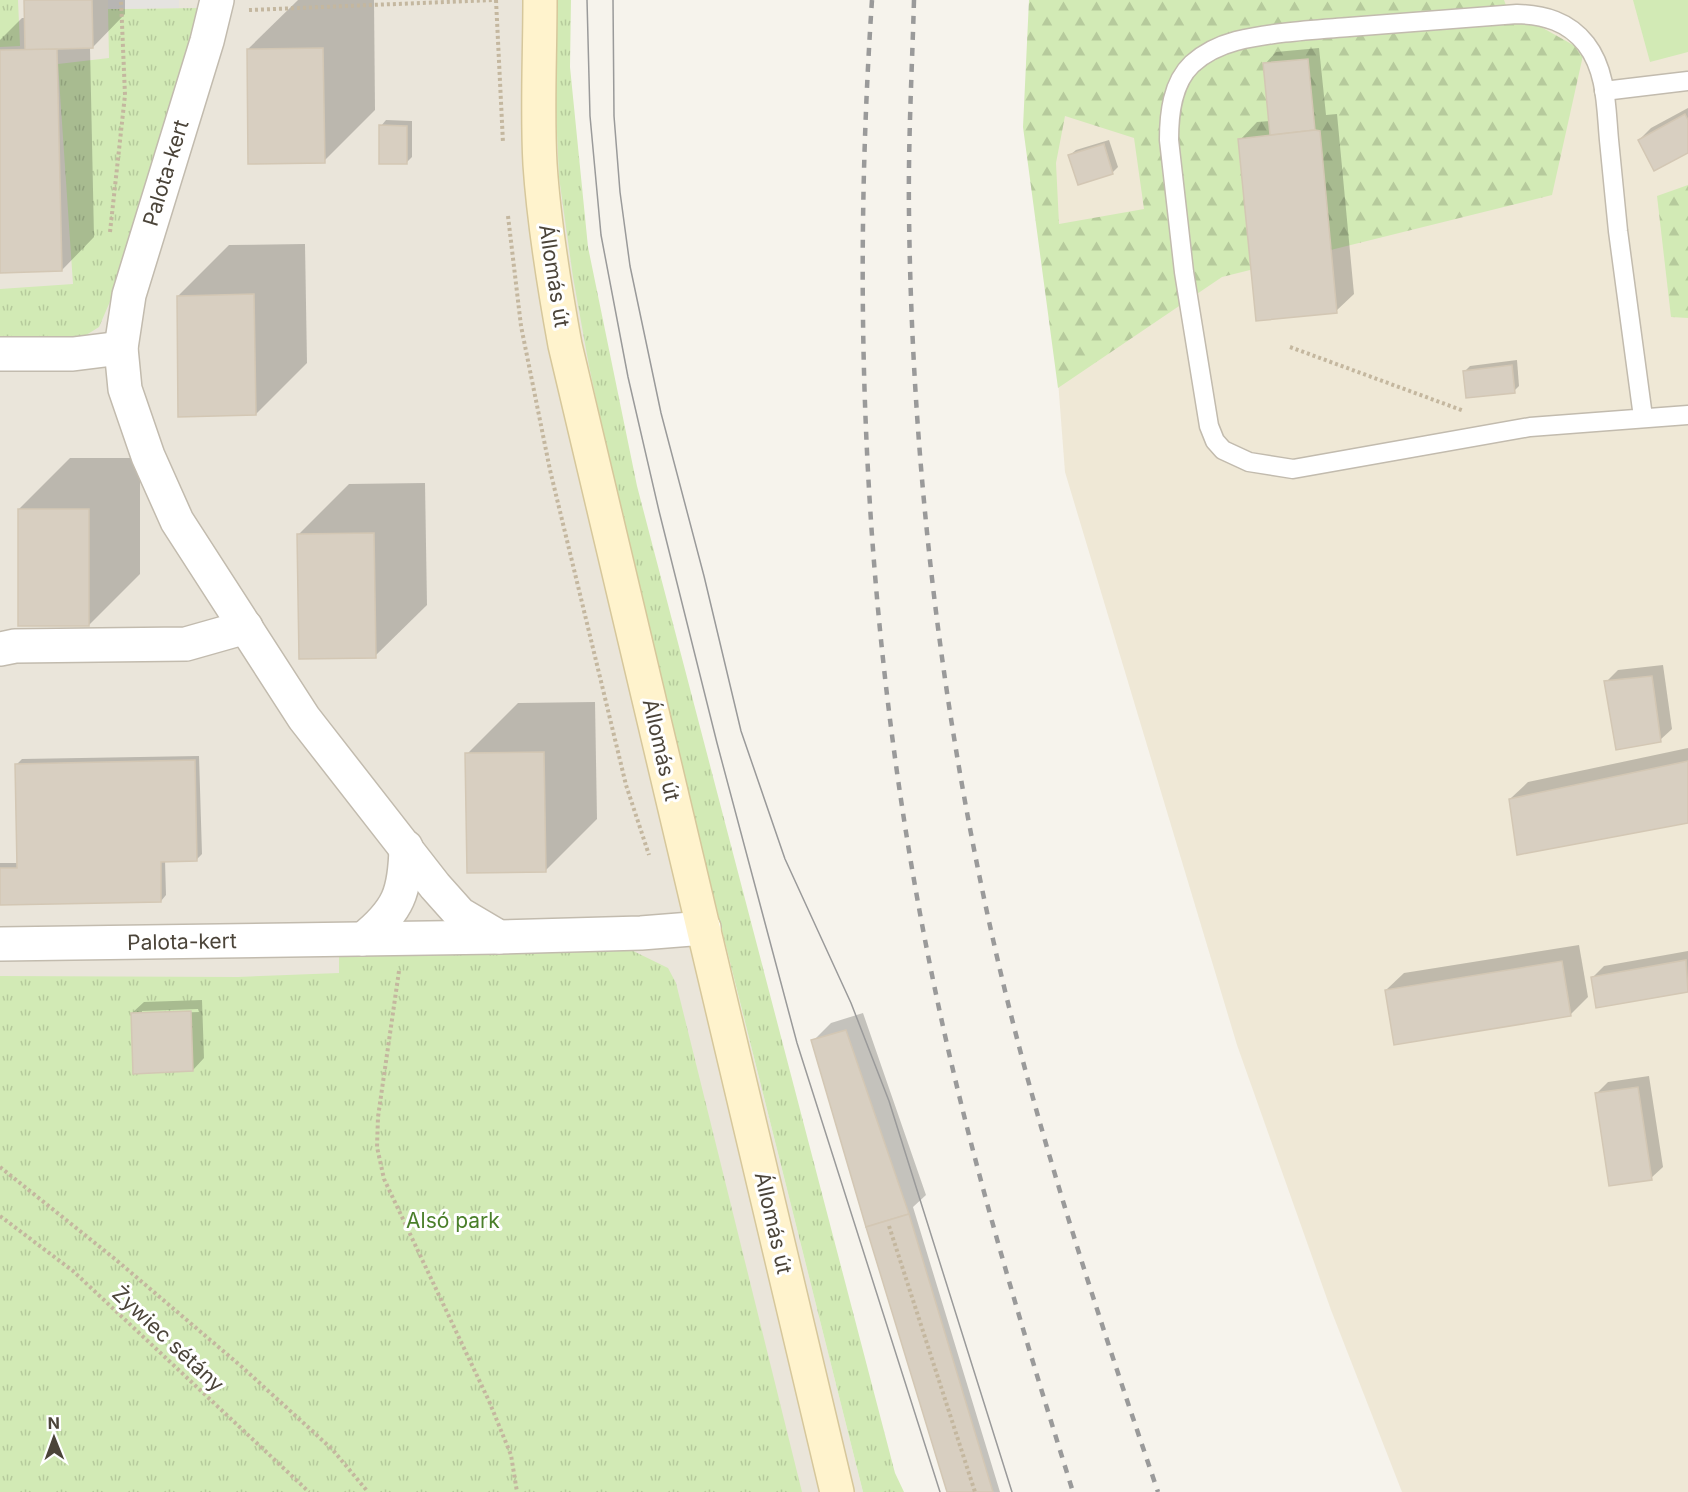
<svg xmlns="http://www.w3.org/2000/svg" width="1688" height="1492" font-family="Inter,sans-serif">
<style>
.residential{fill:#eae5da}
.education{fill:#efe8d6}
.grass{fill:url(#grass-tufts)}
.forest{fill:url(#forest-firs);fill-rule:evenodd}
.pitch{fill:#d2eab5}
.parking{fill:#e5e3e0}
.shadow{fill:#0003;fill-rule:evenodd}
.building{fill:#d8cfc1;stroke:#d3c7b4;stroke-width:1.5}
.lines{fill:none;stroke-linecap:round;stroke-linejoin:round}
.service-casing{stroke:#c2bbae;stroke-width:21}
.minor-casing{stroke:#c2bbae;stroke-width:36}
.secondary-casing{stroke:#d6c79b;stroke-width:36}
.path{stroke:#c4b79f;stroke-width:4;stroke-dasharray:3 3;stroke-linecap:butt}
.service{stroke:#fff;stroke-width:18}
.minor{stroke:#fff;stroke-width:33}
.secondary{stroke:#fff3cd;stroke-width:33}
.tram{stroke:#9a9a9a;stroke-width:1.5}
.rail{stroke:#9a9a9a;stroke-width:4.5;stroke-dasharray:8 8;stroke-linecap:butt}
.labels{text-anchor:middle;stroke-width:6;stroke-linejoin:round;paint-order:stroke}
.street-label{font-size:21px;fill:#4b4439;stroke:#fff}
.park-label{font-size:21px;fill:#4a7f2a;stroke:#fff}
</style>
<defs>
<pattern id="grass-tufts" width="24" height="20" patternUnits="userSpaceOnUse" patternTransform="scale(1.5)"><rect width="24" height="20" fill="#d2eab5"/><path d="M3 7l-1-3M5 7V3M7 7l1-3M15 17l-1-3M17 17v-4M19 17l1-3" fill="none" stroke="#b6ca9c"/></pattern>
<pattern id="forest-firs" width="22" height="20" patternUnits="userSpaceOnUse" patternTransform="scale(1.5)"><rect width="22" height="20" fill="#d2eab5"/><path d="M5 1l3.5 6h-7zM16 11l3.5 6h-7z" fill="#b6ca9c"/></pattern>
</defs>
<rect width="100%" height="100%" fill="#f6f3ec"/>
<polygon class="residential" points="0,0 553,0 554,66 671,727 863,1492 0,1492"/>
<polygon class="education" points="1057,0 1688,0 1688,1492 1402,1492 1331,1310 1237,1045 1065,472 1039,133"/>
<g class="grass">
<polygon points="0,0 18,0 20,46 0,47"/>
<polygon points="553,0 571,0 570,67 588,247 637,486 895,1473 904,1492 863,1492 671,727 616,491 589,366 573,277 559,177 554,66"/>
<polygon points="204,8 181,84 159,140 118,283 99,327 75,342 0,350 0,289 73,284 58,64 109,58 108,9"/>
<polygon points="623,946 668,968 676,983 802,1492 0,1492 0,976 238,977 339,973 339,951"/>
</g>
<g class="forest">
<path d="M 1029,0 L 1504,0 L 1507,8 L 1584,51 L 1552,195 L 1222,277 L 1058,388 L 1023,127 ZM 1065,116 L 1134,138 L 1144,209 L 1059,224 L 1056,163 Z"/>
<polygon points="1688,185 1688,318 1671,317 1657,196"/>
</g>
<polygon class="pitch" points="1633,0 1688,0 1688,52 1650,62"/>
<polygon class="parking" points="108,0 179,0 179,8 108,9"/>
<g class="shadow">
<polygon points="25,0 125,0 125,14 93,47 90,47 94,237 62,270 0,271 0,40 22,18 26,18"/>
<polygon points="298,0 374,0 375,110 324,161 248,49"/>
<polygon points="1319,48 1326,115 1337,114 1354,294 1336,311 1240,140 1257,122 1270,121 1265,64 1276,52"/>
<polygon points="1688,108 1688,151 1639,140 1651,128"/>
<polygon points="386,120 412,121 412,157 406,163 381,126"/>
<polygon points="1109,140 1118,167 1112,173 1070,155 1076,150"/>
<polygon points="305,244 307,363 256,414 178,296 229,245"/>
<polygon points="1517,360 1519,386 1514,391 1465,371 1470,366"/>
<polygon points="70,458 140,458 140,574 89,625 19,509"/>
<polygon points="425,483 427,605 375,656 298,535 349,484"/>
<polygon points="1663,665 1672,729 1660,740 1606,682 1618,670"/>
<polygon points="595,702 597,819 546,870 467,754 518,703"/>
<polygon points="1688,748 1688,821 1510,799 1528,782"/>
<polygon points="199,756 202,854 196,860 165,860 166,895 161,901 0,903 0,863 18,863 16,765 22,759"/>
<polygon points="1579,945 1588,997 1570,1015 1386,990 1404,973"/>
<polygon points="1688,951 1688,990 1598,1006 1593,977 1604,966"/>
<path d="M 202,1000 L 204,1058 L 193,1070 L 132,1013 L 144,1002 ZM 198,1009 L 199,1012 L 142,1014 L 142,1011 Z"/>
<polygon points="863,1013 926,1195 913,1207 1000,1492 949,1492 813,1041 831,1023"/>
<polygon points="1649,1076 1663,1167 1651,1178 1596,1094 1608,1082"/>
</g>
<g class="building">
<polygon points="24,0 92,0 93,48 25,50"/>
<polygon points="323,48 325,163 248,164 247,49"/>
<polygon points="57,49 62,271 0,273 0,50"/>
<polygon points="1308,59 1315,130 1270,135 1263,63"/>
<polygon points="1685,114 1688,120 1688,153 1654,171 1638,140"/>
<polygon points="379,125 407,126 407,164 379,164"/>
<polygon points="1315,130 1320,131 1337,313 1256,321 1238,139"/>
<polygon points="1104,144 1113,174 1078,185 1068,155"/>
<polygon points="254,294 256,415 178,417 177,296"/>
<polygon points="1512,365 1515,393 1466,398 1463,371"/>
<rect x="18" y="509" width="71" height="117"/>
<polygon points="374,533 376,658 299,659 297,534"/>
<polygon points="1652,676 1661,742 1616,750 1604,681"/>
<polygon points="544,752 546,872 467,873 465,753"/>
<polygon points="195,760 197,861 161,862 161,902 0,905 0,868 17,868 15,764"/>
<polygon points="1688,761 1688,823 1517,855 1509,799"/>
<polygon points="1686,960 1688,992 1596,1008 1591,977"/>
<polygon points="1562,961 1571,1016 1394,1045 1385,990"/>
<polygon points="191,1011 193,1071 133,1074 131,1013"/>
<polygon points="846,1030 909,1214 866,1227 811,1040"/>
<polygon points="1638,1087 1652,1180 1609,1186 1595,1093"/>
<polygon points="909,1214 993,1492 947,1492 866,1227"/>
</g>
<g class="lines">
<g class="service-casing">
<g id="service">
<polyline points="1604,91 1688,81"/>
<path d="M 1643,417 C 1635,355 1626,293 1618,231 C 1615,201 1612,170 1609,140 C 1606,108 1607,71 1586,44 C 1568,21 1544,15 1517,14 C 1461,18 1405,23 1349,27 C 1312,30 1273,32 1236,41 C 1221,45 1204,53 1192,64 C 1172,83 1169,114 1169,140 L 1184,272 L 1209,426 L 1215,441 L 1223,450 L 1249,462 L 1293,469 L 1530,427 L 1688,415"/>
</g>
</g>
<g class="minor-casing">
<g id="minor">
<polyline points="217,0 207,41 129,295 121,348 125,389 148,456 177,521 304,718 435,886 460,914 499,937 641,933 704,928"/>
<polyline points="0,354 73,354 121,348"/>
<polyline points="0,649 15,646 186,644 246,627"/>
<path d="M 363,939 C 399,910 405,892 406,847"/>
<polyline points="0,944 499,937"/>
</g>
</g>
<g class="secondary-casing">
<path id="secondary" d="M 540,0 C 540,55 537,110 540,164 C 544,225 554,285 565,345 L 837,1492"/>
</g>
<g class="path">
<polyline points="496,0 503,143"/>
<polyline points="249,10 494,0"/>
<polyline points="508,216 521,326 550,470 626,785 649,855"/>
<polyline points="110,232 125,95 121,0"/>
<polyline points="1290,347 1464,411"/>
<polyline points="399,971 378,1117 377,1147 384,1179 489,1401 511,1455 517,1492"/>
<polyline points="0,1167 115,1259 242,1367 332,1449 368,1492"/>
<polyline points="0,1216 73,1271 309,1492"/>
<polyline points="889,1226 975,1492"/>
</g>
<use href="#service" class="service"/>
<use href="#minor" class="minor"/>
<use href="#secondary" class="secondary"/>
<g class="tram">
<polyline points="587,0 590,116 601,235 628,377 659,511 717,743 797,1043 940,1492"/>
<polyline points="613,0 614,116 620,192 630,266 661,413 704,576 741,731 785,859 851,1003 889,1101 1012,1492"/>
</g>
<g class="rail">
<path d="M 872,0 C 850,325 866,651 931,970 C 967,1148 1019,1319 1073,1492"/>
<path d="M 914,0 C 912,71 908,143 909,214 C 912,464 941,714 997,957 C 1039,1139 1098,1315 1158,1492"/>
</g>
</g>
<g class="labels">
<g class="street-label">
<text transform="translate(166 173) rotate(-73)" y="7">Palota-kert</text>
<text transform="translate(554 276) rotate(81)" y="7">Állomás út</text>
<text transform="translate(661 750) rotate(77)" y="7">Állomás út</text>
<text transform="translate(182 942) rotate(-1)" y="7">Palota-kert</text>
<text transform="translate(773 1223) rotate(77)" y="7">Állomás út</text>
<text transform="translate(168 1339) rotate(43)" y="7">Żywiec sétány</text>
</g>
<g class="park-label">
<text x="453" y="1228">Alsó park</text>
</g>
</g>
<g transform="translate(54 1438) rotate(359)" stroke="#ffffff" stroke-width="4.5" paint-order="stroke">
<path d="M0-4.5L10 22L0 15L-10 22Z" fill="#4b4439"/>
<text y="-9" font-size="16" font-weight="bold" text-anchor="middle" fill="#4b4439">N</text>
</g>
</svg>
